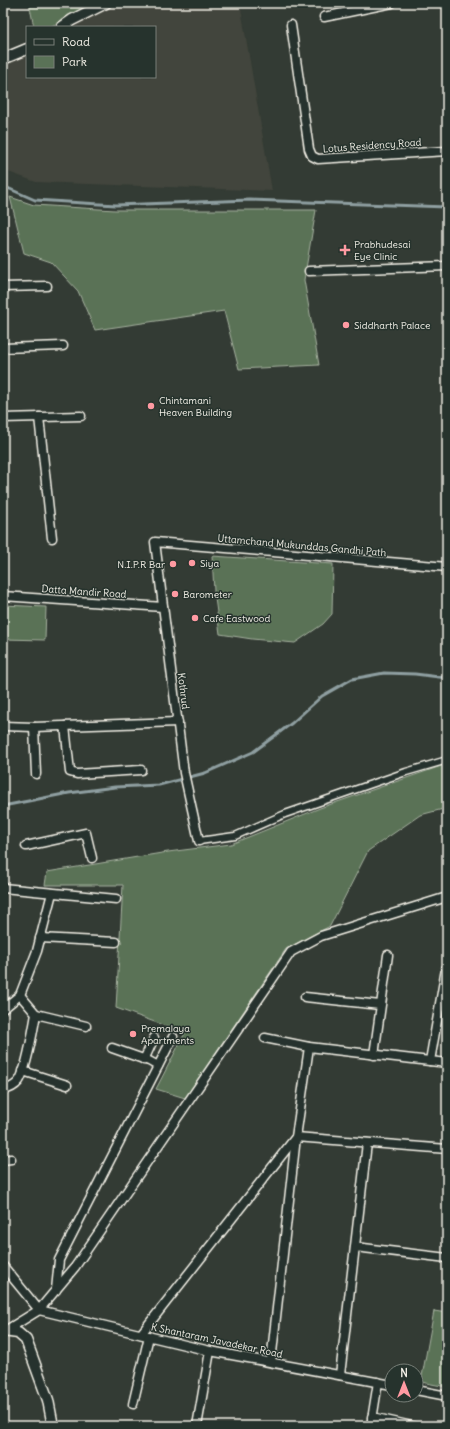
<svg xmlns="http://www.w3.org/2000/svg" width="450" height="1429" font-family="Delius,sans-serif">
<style>
.built{fill:#42453c}
.green{fill:#5a7257;stroke:#a7b2a0}
.lines{fill:none;stroke-linecap:round;stroke-linejoin:round}
.stream{stroke:#8f9fa1;stroke-width:3}
.pedestrian-casing{stroke:#f4f1e8;stroke-width:9}
.minor-casing{stroke:#f4f1e8;stroke-width:11}
.tertiary-casing{stroke:#f4f1e8;stroke-width:13}
.pedestrian{stroke:#26332d;stroke-width:6}
.minor{stroke:#26332d;stroke-width:8}
.tertiary{stroke:#26332d;stroke-width:10}
.poi-dot{fill:#ff9aa2;stroke:#26332d;stroke-width:1.5}
.labels{text-anchor:middle;stroke-width:3;stroke-linejoin:round;paint-order:stroke}
.street-label{font-size:10px;fill:#f4f1e8;stroke:#26332d}
.poi-label{font-size:10px;fill:#f4f1e8;stroke:#26332d;text-anchor:start}
</style>
<rect width="100%" height="100%" fill="#333b34"/>
<filter id="ink" filterUnits="userSpaceOnUse"><feTurbulence type="fractalNoise" baseFrequency=".025" numOctaves="2"/><feDisplacementMap in="SourceGraphic" scale="8" xChannelSelector="R" yChannelSelector="G"/><feConvolveMatrix kernelMatrix="1 2 1 2 8 2 1 2 1" color-interpolation-filters="sRGB"/></filter>
<g filter="url(#ink)">
<polygon class="built" points="29,3 240,3 272,191 36,182 3,170 3,55 27,44 27,77 155,77 155,27 33,27"/>
<g class="green">
<polygon points="29,3 92,3 50,27 34,27"/>
<polygon points="10,197 34,205 115,210 316,210 304,280 319,365 239,369 224,311 95,330 78,291 51,262 24,253"/>
<polygon points="212,556 333,564 332,614 323,624 295,643 252,639 220,634 214,591"/>
<polygon points="3,605 46,607 45,640 3,639"/>
<polygon points="447,764 447,808 420,815 368,851 330,926 286,949 185,1098 156,1089 185,1033 116,1008 123,885 45,885 47,872 168,852 231,844 320,808"/>
<polygon points="434,1311 447,1313 447,1387 421,1382"/>
</g>
<g class="lines">
<g class="stream">
<polyline points="3,186 35,200 116,205 250,200 447,207"/>
<polyline points="3,806 69,793 115,787 159,785 205,773 253,752 292,723 322,696 352,679 384,673 415,674 447,678"/>
</g>
<g class="pedestrian-casing">
<polyline id="pedestrian" points="199,841 235,836 285,814 406,772 447,760"/>
</g>
<g class="minor-casing">
<g id="minor">
<polyline points="324,17 392,3"/>
<polyline points="291,25 309,149 312,156 318,159 447,151"/>
<polyline points="309,271 447,266"/>
<polyline points="3,287 47,286"/>
<polyline points="3,348 63,346"/>
<polyline points="39,417 52,538"/>
<polyline points="3,418 81,416"/>
<polyline points="3,596 163,607"/>
<polyline points="3,726 34,727 178,722"/>
<polyline points="65,726 70,772 77,774 141,770"/>
<polyline points="34,727 36,774"/>
<polyline points="199,841 184,773 155,542 447,567"/>
<polyline points="26,846 86,833 92,858"/>
<polyline points="3,888 116,899"/>
<polyline points="40,938 116,942"/>
<polyline points="305,997 380,1005"/>
<polyline points="3,1009 20,995 37,951 52,893"/>
<polyline points="36,1014 86,1026"/>
<polyline points="265,1038 309,1047 447,1063"/>
<polyline points="112,1048 149,1061 158,1066"/>
<polyline points="374,1055 388,955"/>
<polyline points="144,1060 154,1038"/>
<polyline points="430,1061 446,969"/>
<polyline points="23,1071 67,1085"/>
<path d="M 3,1090 C 9,1089 15,1086 19,1081 C 27,1069 33,1030 36,1014 L 20,995"/>
<polyline points="3,1160 11,1159"/>
<polyline points="355,1247 447,1258"/>
<polyline points="3,1266 39,1310 210,1351 392,1385"/>
<polyline points="56,1290 59,1260 173,1037"/>
<polyline points="5,1331 39,1310 75,1267 291,952 321,936 447,897"/>
<polyline points="141,1334 296,1137 309,1047"/>
<polyline points="271,1362 296,1137 447,1149"/>
<polyline points="340,1375 367,1143"/>
<polyline points="416,1390 447,1396"/>
<polyline points="133,1404 149,1336"/>
<polyline points="372,1417 412,1426"/>
<polyline points="197,1426 210,1351"/>
<polyline points="371,1426 378,1382"/>
</g>
</g>
<g class="tertiary-casing">
<g id="tertiary">
<polyline points="62,27 72,20 106,3"/>
<polyline points="3,59 27,49"/>
<polyline points="3,1331 18,1333 26,1340 48,1400 53,1426"/>
</g>
</g>
<use href="#pedestrian" class="pedestrian"/>
<use href="#minor" class="minor"/>
<use href="#tertiary" class="tertiary"/>
</g>
</g>
<g class="poi-dot">
<path d="M343 244h4v4h4v4h-4v4h-4v-4h-4v-4h4z"/>
<circle cx="346" cy="325" r="4"/>
<circle cx="151" cy="406" r="4"/>
<circle cx="192" cy="563" r="4"/>
<circle cx="173" cy="564" r="4"/>
<circle cx="175" cy="594" r="4"/>
<circle cx="195" cy="618" r="4"/>
<circle cx="133" cy="1034" r="4"/>
</g>
<g class="labels">
<g class="street-label">
<text transform="translate(372 145) rotate(-4)" y="4">Lotus Residency Road</text>
<text transform="translate(302 545) rotate(5)" y="4">Uttamchand Mukunddas Gandhi Path</text>
<text transform="translate(84 591) rotate(4)" y="4">Datta Mandir Road</text>
<text transform="translate(184 691) rotate(83)" y="4">Kothrud</text>
<text transform="translate(217 1340) rotate(12)" y="4">K Shantaram Javadekar Road</text>
</g>
<g class="poi-label">
<text x="354" y="248">Prabhudesai<tspan x="354" dy="12">Eye Clinic</tspan></text>
<text x="354" y="329">Siddharth Palace</text>
<text x="159" y="404">Chintamani<tspan x="159" dy="12">Heaven Building</tspan></text>
<text x="200" y="567">Siya</text>
<text x="165" y="568" text-anchor="end">N.I.P.R Bar</text>
<text x="183" y="598">Barometer</text>
<text x="203" y="622">Cafe Eastwood</text>
<text x="141" y="1032">Premalaya<tspan x="141" dy="12">Apartments</tspan></text>
</g>
</g>
<rect width="450" height="1429" fill="none" stroke="#26332d" stroke-width="16"/>
<rect x="8" y="8" width="434" height="1413" fill="none" stroke="#f4f1e8" stroke-width="1.5" filter="url(#ink)"/>
<rect x="26" y="26" width="130" height="52" fill="#26332d" stroke="#787f78"/>
<rect x="34" y="39" width="20" height="6" fill="#26332d" stroke="#787f78"/>
<text x="62" y="46" font-size="12" fill="#f4f1e8">Road</text>
<rect x="34" y="56" width="20" height="12" fill="#5a7257" stroke="#787f78"/>
<text x="62" y="66" font-size="12" fill="#f4f1e8">Park</text>
<g transform="translate(404 1383)"><circle r="19" fill="#26332d" stroke="#787f78"/>
<path d="M0-3L7 15L0 10L-7 15Z" fill="#ff9aa2"/>
<text y="-6" font-size="11" font-weight="bold" text-anchor="middle" fill="#f4f1e8">N</text>
</g>
</svg>
